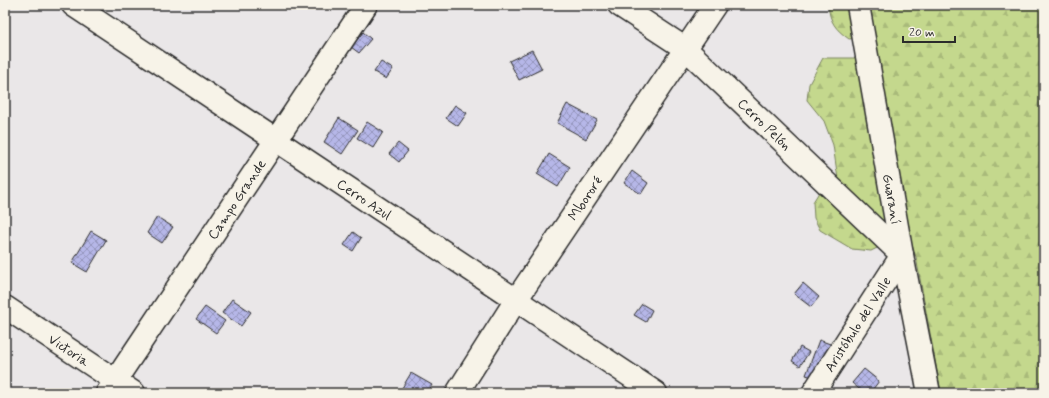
<svg xmlns="http://www.w3.org/2000/svg" width="1049" height="398" font-family="Mynerve,sans-serif">
<style>
.forest{fill:url(#forest-firs);stroke:#78825c}
.building{fill:url(#building-cross-hatch);stroke:#2b2b2b}
.lines{fill:none;stroke-linecap:round;stroke-linejoin:round}
.minor-casing{stroke:#2b2b2b;stroke-width:25}
.minor{stroke:#f7f3e8;stroke-width:22}
.labels{text-anchor:middle;stroke-width:3.5;stroke-linejoin:round;paint-order:stroke}
.street-label{font-size:14px;fill:#2b2b2b;stroke:#f7f3e8}
</style>
<defs>
<pattern id="forest-firs" width="22" height="20" patternUnits="userSpaceOnUse"><rect width="22" height="20" fill="#c4d88d"/><path d="M5 1l3.5 6h-7zM16 11l3.5 6h-7z" fill="#a9ba7a"/></pattern>
<pattern id="building-cross-hatch" width="8" height="8" patternUnits="userSpaceOnUse"><rect width="8" height="8" fill="#b6b7e8"/><path d="M0 0l8 8M0 8l8-8" fill="none" stroke="#9495bc"/></pattern>
</defs>
<rect width="100%" height="100%" fill="#eae7e8"/>
<filter id="ink" filterUnits="userSpaceOnUse"><feTurbulence type="fractalNoise" baseFrequency=".025" numOctaves="2"/><feDisplacementMap in="SourceGraphic" scale="8" xChannelSelector="R" yChannelSelector="G"/><feConvolveMatrix kernelMatrix="1 2 1 2 8 2 1 2 1" color-interpolation-filters="sRGB"/></filter>
<g filter="url(#ink)">
<path class="forest" d="M 828,5 L 1044,5 L 1044,393 L 941,393 L 916,257 L 908,233 L 871,251 L 852,249 L 820,230 L 814,218 L 813,202 L 821,189 L 839,186 L 833,145 L 824,121 L 807,100 L 809,84 L 823,58 L 854,58 L 866,51 L 861,37 L 849,39 C 835,29 830,22 828,5 Z"/>
<g class="building">
<polygon points="363,32 371,39 359,53 351,47"/>
<polygon points="532,50 542,69 519,80 509,61"/>
<polygon points="381,62 393,69 386,79 374,72"/>
<polygon points="567,104 597,120 586,139 557,123"/>
<polygon points="455,105 467,113 458,126 446,118"/>
<polygon points="339,118 358,130 342,154 324,142"/>
<polygon points="367,122 383,132 373,148 357,138"/>
<polygon points="398,143 408,151 399,162 389,154"/>
<polygon points="549,154 570,167 558,187 537,174"/>
<polygon points="632,171 648,183 641,194 624,183"/>
<polygon points="157,217 173,227 162,243 147,233"/>
<polygon points="91,231 106,240 87,272 72,263"/>
<polygon points="353,232 361,238 353,251 344,245"/>
<polygon points="803,283 819,297 811,307 794,294"/>
<polygon points="232,299 251,312 241,326 222,313"/>
<polygon points="642,304 652,310 646,322 634,315"/>
<polygon points="205,307 225,321 216,333 196,319"/>
<polygon points="819,340 833,345 821,380 806,375"/>
<polygon points="800,347 809,352 800,366 792,361"/>
<polygon points="864,369 879,381 870,393 864,393 852,383"/>
<polygon points="411,373 432,385 427,393 399,393"/>
</g>
<g class="lines">
<g class="minor-casing">
<g id="minor">
<path id="s1" d="M 73,5 L 656,393"/>
<path id="s2" d="M 619,5 L 686,49 L 902,255"/>
<path id="s3" d="M 858,5 L 902,255 L 929,393"/>
<path id="s4" d="M 5,307 L 134,393"/>
<path id="s5" d="M 107,393 L 366,5"/>
<path id="s6" d="M 457,393 L 516,300 L 715,5"/>
<path id="s7" d="M 813,393 L 902,255"/>
</g>
</g>
<use href="#minor" class="minor"/>
</g>
</g>
<g class="labels">
<g class="street-label">
<text dy="5" stroke="none"><textPath href="#s2" startOffset="189">Cerro Pelón</textPath></text>
<text dy="5" stroke="none"><textPath href="#s5" startOffset="233">Campo Grande</textPath></text>
<text dy="5" stroke="none"><textPath href="#s1" startOffset="350">Cerro Azul</textPath></text>
<text dy="5" stroke="none"><textPath href="#s6" startOffset="233">Mbororé</textPath></text>
<text dy="5" stroke="none"><textPath href="#s3" startOffset="197">Guaraní</textPath></text>
<text dy="5" stroke="none"><textPath href="#s7" startOffset="82">Aristóbulo del Valle</textPath></text>
<text dy="5" stroke="none"><textPath href="#s4" startOffset="77">Victoria</textPath></text>
</g>
</g>
<rect width="1049" height="398" fill="none" stroke="#f7f3e8" stroke-width="20"/>
<rect x="10" y="10" width="1029" height="378" fill="none" stroke="#2b2b2b" stroke-width="1.5" filter="url(#ink)"/>
<path d="M903 36v6h52v-6" fill="none" stroke="#2b2b2b" stroke-width="2"/>
<text x="909" y="36" font-size="12" fill="#2b2b2b" stroke="#f7f3e8" stroke-width="3" paint-order="stroke">20 m</text>
</svg>
